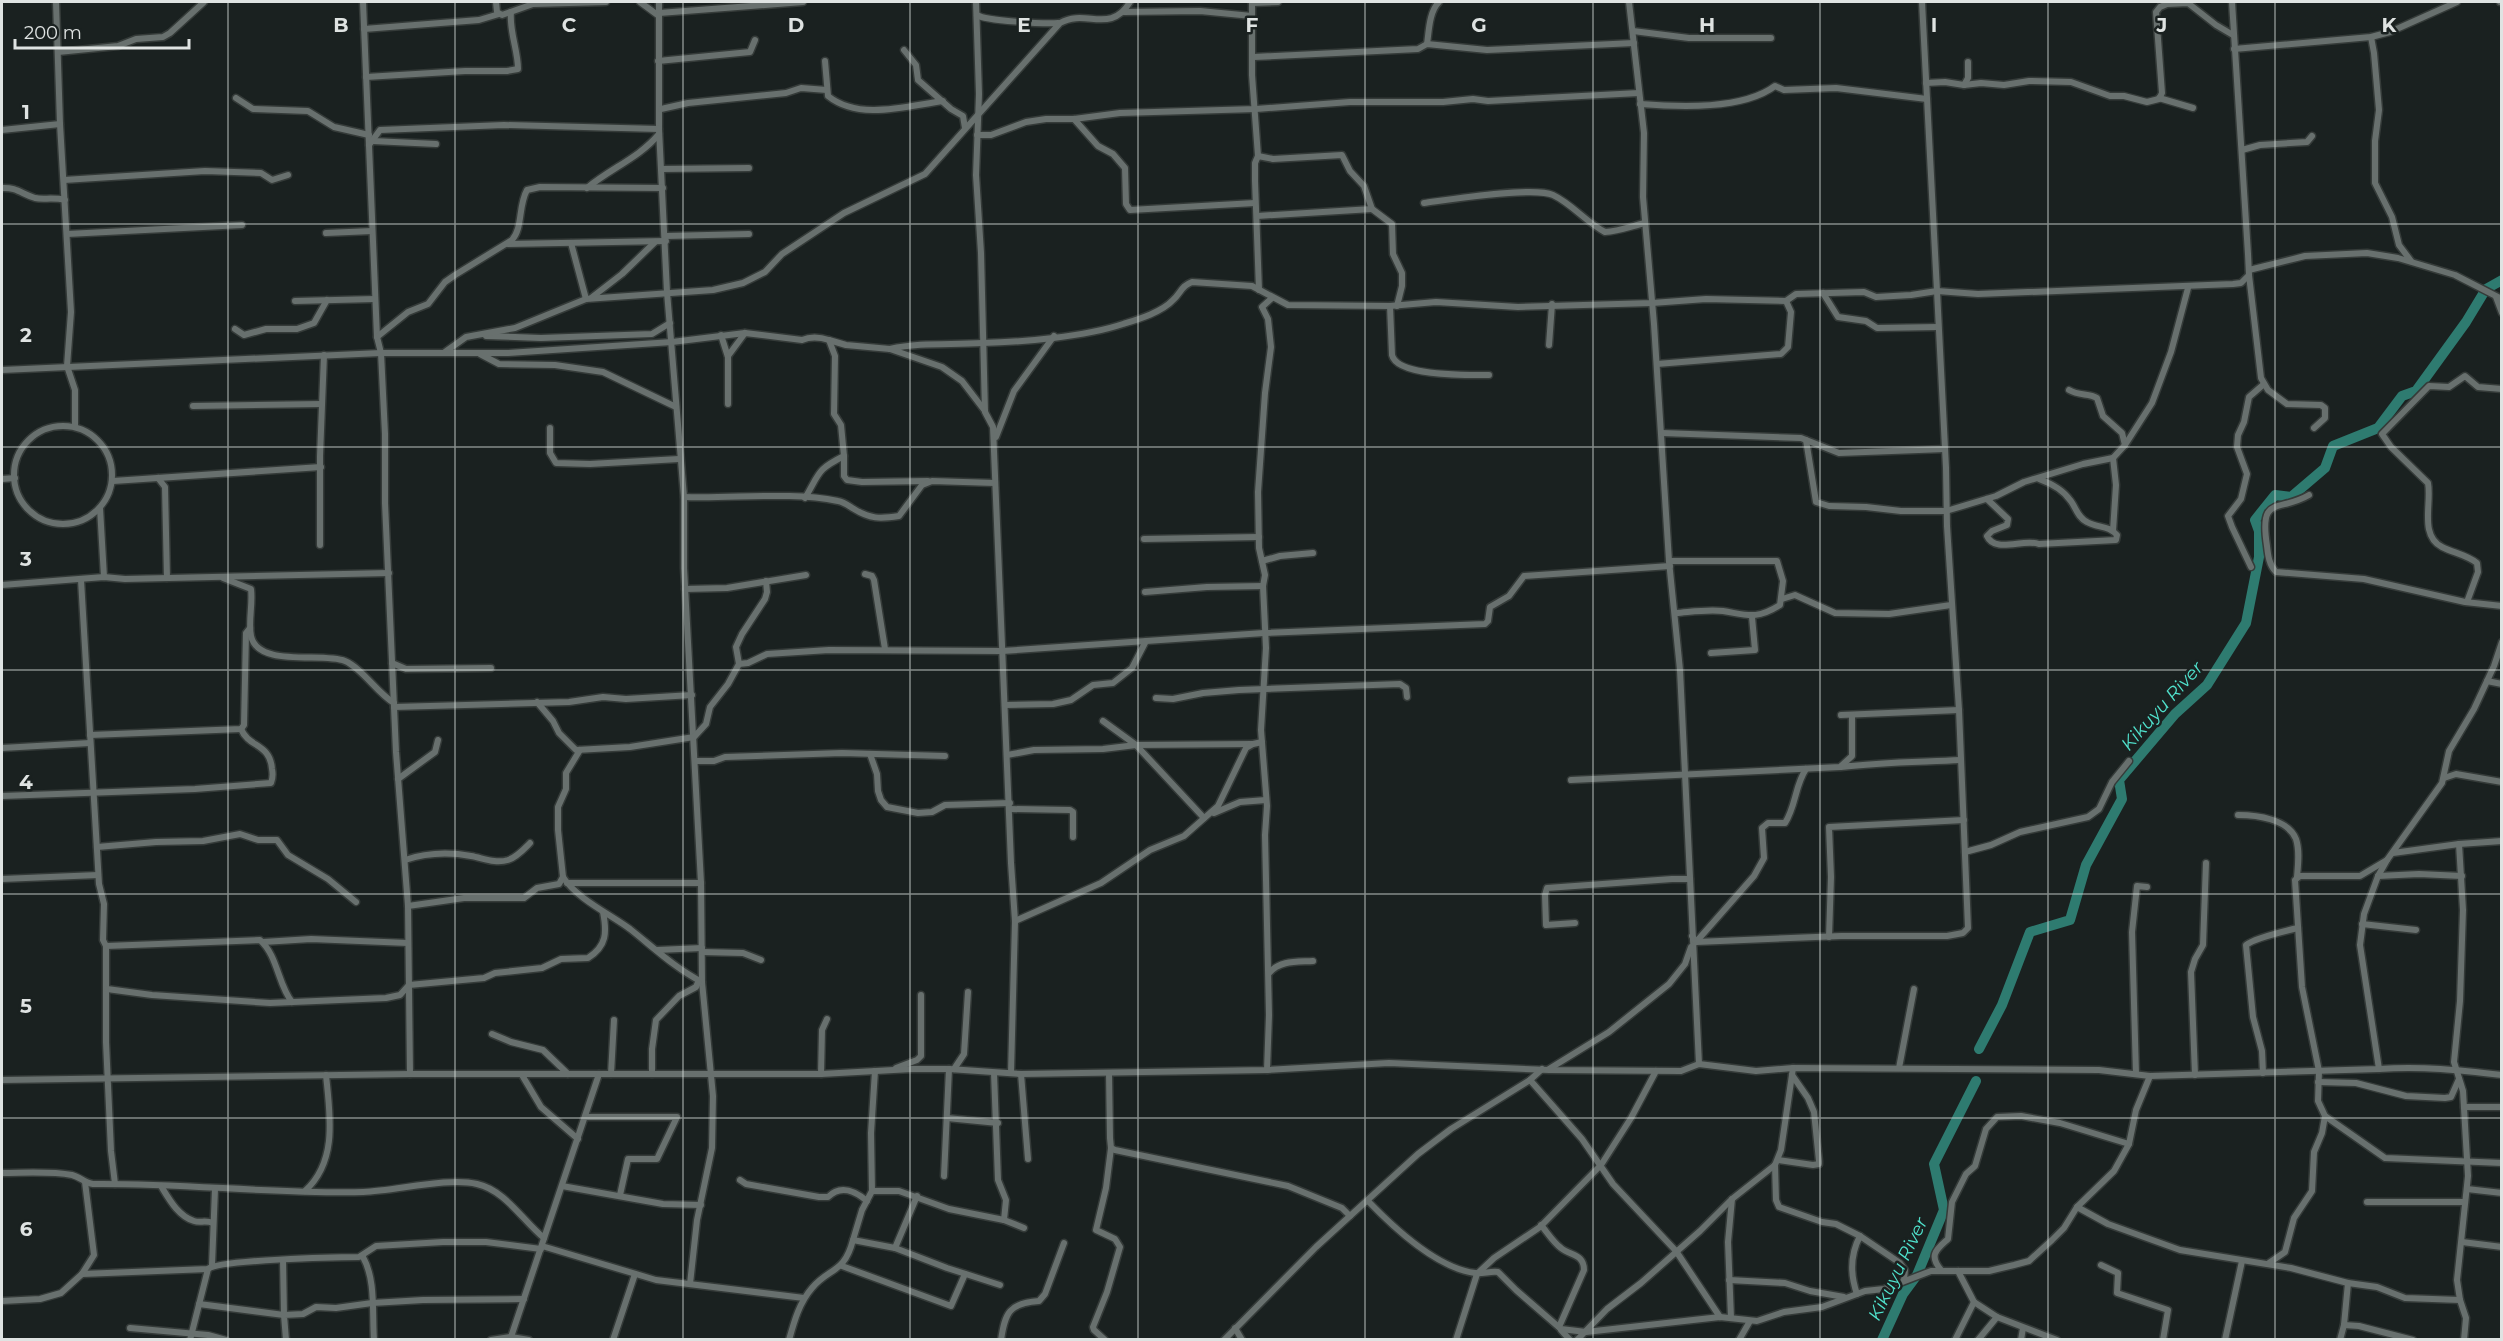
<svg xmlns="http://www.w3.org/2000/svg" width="2503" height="1341" font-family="Montserrat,sans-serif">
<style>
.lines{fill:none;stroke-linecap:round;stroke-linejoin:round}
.river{stroke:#2e7b70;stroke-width:10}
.minor-casing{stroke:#353b39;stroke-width:9}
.minor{stroke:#68706e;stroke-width:6}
.grid{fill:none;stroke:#dfe3e2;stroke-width:1.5;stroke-opacity:0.55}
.labels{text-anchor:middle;stroke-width:5;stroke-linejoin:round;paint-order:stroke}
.water-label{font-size:18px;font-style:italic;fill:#50e2cd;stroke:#1a2120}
.grid-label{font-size:20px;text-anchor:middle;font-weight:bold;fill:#dfe3e2;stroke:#1a2120;stroke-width:5;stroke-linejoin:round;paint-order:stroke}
</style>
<rect width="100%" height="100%" fill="#1a2120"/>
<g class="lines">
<g class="river">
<polyline points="1979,1049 2002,1005 2030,932 2070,920 2086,865 2122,799 2119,780 2175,714 2207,685 2246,623 2259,557 2259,531 2255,520 2275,495 2291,497 2325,468 2333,446 2378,428 2402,396 2416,391 2466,322 2486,289 2502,280"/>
<polyline points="1882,1340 1903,1294 1917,1275 1944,1210 1934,1164 1976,1081"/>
</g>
<g class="minor-casing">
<g id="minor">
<polyline points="56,2 60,124 71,312 67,366 75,390 75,426"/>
<polyline points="363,2 377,337 381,353 385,434 385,503 396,752 408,906 410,1074"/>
<polyline points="496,2 497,12 502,15 533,4 606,2"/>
<polyline points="640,2 659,16"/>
<polyline points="659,2 659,129 667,292 684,497 684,568 701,883 702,982 713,1096 712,1148 697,1220 690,1284"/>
<polyline points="976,2 979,94 976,175 981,253 985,412 993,427 1011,863 1015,921 1011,1073"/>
<polyline points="1252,2 1252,75 1258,156 1255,163 1255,181 1259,290"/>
<polyline points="1629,2 1644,133 1643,197 1654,324 1669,561 1680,670 1699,1064"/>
<polyline points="2500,2 2502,2"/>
<polyline points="1252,3 1278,2"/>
<polyline points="1124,12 1200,11 1252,16"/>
<polyline points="659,13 803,2"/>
<path d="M 977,15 C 985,21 1046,24 1058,23"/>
<polyline points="364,29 479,20 499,14"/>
<polyline points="1633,31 1689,38 1771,38"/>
<polyline points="2371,37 2374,53 2379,110 2375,141 2375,183 2392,217 2399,245 2411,261"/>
<path d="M 1427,44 C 1429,31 1429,12 1439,2"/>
<polyline points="2234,49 2371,37 2390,32 2457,2"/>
<polyline points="904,50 916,65 918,80 951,109 963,116 965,128"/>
<polyline points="58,52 118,46 136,39 163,37 170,33 204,2"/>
<polyline points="1254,57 1418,49 1427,44 1487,50 1634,43"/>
<polyline points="658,61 750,52 755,40"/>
<path d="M 825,61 L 828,96 C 859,121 907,106 943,101"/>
<path d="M 366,77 L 465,71 L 507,71 L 518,69 C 518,50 509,31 511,12"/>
<polyline points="1926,83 1945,82 1964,85 1968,78 1968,62"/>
<polyline points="1964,85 1981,83 2004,85 2029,81 2071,82 2110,96 2124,96 2147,102 2159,99 2162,93 2156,12 2160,7 2167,4 2188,3 2216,25 2233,35"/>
<polyline points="236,98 253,109 308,111 334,127 369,135"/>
<polyline points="2159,98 2193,108"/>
<path d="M 1640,104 C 1679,107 1743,110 1775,86 L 1784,90 L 1836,88 L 1927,99"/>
<polyline points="661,109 688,103 786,93 801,88 827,90"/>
<polyline points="1074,119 1098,146 1113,154 1125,168 1126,204 1130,210 1255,203"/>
<polyline points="2,130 60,124"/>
<polyline points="977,135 991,135 1026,122 1046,119 1074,119 1120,113 1256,109 1350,102 1443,102 1473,99 1488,101 1639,93"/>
<polyline points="373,141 436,144"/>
<polyline points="369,145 380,130 504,125 659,129"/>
<polyline points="2242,150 2260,145 2307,142 2312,136"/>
<polyline points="1258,156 1273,159 1342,155 1350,171 1364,186 1372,209 1392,224 1393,254 1402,273 1402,286 1397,306"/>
<polyline points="662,169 749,168"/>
<polyline points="64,180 205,171 261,173 272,180 288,175"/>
<path d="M 2,188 C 16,187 22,194 35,198 C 43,200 53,197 65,200"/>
<path d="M 587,188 C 611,168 639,158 659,134"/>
<path d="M 1424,203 C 1447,200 1533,186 1553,195 C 1572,204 1586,222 1605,232 C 1619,231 1632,226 1645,223"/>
<polyline points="1257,216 1372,209"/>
<polyline points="326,233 372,231"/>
<polyline points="67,234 242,225"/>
<polyline points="666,236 749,234"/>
<polyline points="508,244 666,241"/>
<polyline points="2249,270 2305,256 2367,253 2398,258 2455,275 2502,299"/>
<polyline points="2249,275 2261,378 2268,390 2287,404 2321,405 2325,408 2325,418 2314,428"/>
<polyline points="1823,293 1838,317 1866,321 1877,328 1938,327"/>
<polyline points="2496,297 2502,313"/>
<polyline points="591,298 622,274 655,242"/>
<path d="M 586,299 L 713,290 L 743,283 L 765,272 L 782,254 L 844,213 L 925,174 L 1060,23 C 1086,8 1110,35 1130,2"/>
<polyline points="295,301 375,299"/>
<path d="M 1390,306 L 1392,355 C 1397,377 1470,375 1489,375"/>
<polyline points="235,329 244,335 266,329 297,329 314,323 327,300"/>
<polyline points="721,335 728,357 728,404"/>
<polyline points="486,336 541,338 652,334 670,323"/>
<path d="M 377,337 L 408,312 L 428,304 L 445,282 L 455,275 L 512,240 C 523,228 518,206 527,190 L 540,187 L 663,188"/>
<polyline points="829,340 846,345 890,349 942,367 962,381 985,411"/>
<polyline points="1549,345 1552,304"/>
<path d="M 890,349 C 920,342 951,345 982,343 C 1023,342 1084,337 1123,324 C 1139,319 1162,312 1173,300 C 1181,293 1181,286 1192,282 L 1252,286 L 1288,305 L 1390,306 L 1436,302 L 1518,307 L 1652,303 L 1706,299 L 1786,301 L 1796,294 L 1864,292 L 1876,297 L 1911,295 L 1937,291 L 1922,2"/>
<polyline points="445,352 466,337 515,328 586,299 571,243"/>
<polyline points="480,354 499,364 555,365 603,372 676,407"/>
<polyline points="728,356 745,333"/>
<polyline points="1657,364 1781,354 1788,347 1791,312 1786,301"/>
<path d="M 2,370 L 381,353 L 508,353 L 672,342 L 745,333 L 802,340 C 811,336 820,337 829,340 L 835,356 L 834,414 L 841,425 L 844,456 C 816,470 820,473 805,498"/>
<path d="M 2069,390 C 2079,396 2089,393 2097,398 L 2103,416 L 2122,433 L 2125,445"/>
<polyline points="193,406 321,404"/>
<circle cx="63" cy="475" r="49"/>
<polyline points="550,428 550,453 556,463 590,464 679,459"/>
<polyline points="1662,433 1801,438 1839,453 1945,449"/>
<polyline points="996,437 1014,391 1054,336"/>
<polyline points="1806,440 1816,502 1829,506 1866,507 1901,511 1946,511 1996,496 2024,482 2083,464 2113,458 2125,445 2152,403 2171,352 2188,288"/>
<polyline points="844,456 844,476 847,480 862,482 928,481"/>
<polyline points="2113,458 2116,485 2113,531"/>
<polyline points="158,478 165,487 167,578"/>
<polyline points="2,479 15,478"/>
<polyline points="113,481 321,467"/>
<path d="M 2309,495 C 2278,513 2259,494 2267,546 C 2268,555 2269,565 2276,572 L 2364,579 L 2465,602 L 2502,606"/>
<path d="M 684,497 C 733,499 790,491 838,501 C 844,502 849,506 854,509 C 870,519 880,519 899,516 L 922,485 L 932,481 L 995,483"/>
<path d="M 1987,499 L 2008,519 L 2007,525 L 1992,531 L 1987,536 C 1995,554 2024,538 2039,544 L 2116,540 L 2117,535 C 2109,525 2097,528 2087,522 C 2077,517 2076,507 2070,500 C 2063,490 2050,483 2039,479"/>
<polyline points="100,508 104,577"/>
<polyline points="1144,539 1259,537"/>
<polyline points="320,545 320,456 324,355"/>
<polyline points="1262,561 1280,556 1313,553"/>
<path d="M 1669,561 L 1777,561 L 1783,581 L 1780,605 C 1756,620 1748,615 1723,611 C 1708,609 1690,612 1676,613"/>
<polyline points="2251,567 2232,527 2228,516 2241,499 2247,474 2237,447 2238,435 2244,422 2249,397 2264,384"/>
<polyline points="865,574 872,576 874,580 885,649"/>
<path d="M 223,578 L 251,589 C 253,605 248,621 251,636 C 258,668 323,652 345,661 C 362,668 377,693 394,703"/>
<polyline points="81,580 99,884 104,904 103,940 106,946 106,1042 111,1151 115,1184"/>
<polyline points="2,585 104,577 125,579 389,573"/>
<polyline points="685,589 727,588 806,575"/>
<polyline points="1145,592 1207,587 1263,586"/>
<polyline points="1782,599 1795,595 1835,613 1889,614 1951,605"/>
<path d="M 2467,602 L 2478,572 L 2477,563 C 2467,555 2454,553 2442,547 C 2419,535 2432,503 2428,483 L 2391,447 L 2382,434 L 2429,386 L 2449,387 L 2465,376 L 2478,387 L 2502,389"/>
<polyline points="1711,653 1755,650 1752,617"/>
<polyline points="392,663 406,669 491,668"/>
<polyline points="739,664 748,663 767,654 829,650 1002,651 1146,641"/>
<polyline points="2487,681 2502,684"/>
<polyline points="1156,698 1173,699 1203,693 1239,690 1400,684 1406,688 1407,697"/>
<polyline points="537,702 553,721 559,733 576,750 630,747 694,737 706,724 710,707 728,684 739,664 736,647 742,634 765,599 767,592 766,581"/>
<polyline points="1005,705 1053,704 1071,700 1093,685 1113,683 1132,668 1146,641 1264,633 1485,624 1488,621 1490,607 1509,596 1524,576 1670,566"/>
<polyline points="394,707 569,702 603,697 626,699 692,695"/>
<polyline points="1841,715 1959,710"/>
<polyline points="1103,721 1136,745 1204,818"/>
<polyline points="90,735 241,729 244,725 246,633 250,628"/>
<polyline points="2,748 90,743"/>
<path d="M 580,750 L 566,773 L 566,789 L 558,807 L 558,830 L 563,877 C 577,899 610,914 630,929 C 654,948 675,968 702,982"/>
<polyline points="870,754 877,774 878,791 881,800 887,807 918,813 932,812 945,805 1010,803"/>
<polyline points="1007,755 1034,750 1103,749 1136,745 1252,744"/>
<polyline points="695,761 714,761 725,757 842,753 945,756"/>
<path d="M 1841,767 C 1880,762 1920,762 1960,760"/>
<polyline points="2444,778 2456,774 2502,782"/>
<polyline points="398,779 435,752 438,740"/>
<polyline points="1571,780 1840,767 1852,756 1852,715"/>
<path d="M 2,796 L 195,789 L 271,783 C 273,778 273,774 272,769 C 270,743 249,748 241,729"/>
<polyline points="1010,809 1070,810 1073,812 1073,837"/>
<polyline points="1214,813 1240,802 1266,800"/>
<path d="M 2238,815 C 2257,815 2288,819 2296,839 C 2300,851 2298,865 2297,877"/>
<polyline points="2459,844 2463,910 2460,1001 2454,1062 2463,1091 2468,1176 2457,1280 2460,1300 2466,1318 2464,1340"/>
<polyline points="97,847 156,842 203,841 240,834 258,840 277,840 288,855 328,879 356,902"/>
<polyline points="1965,852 1991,845 2020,832 2088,817 2099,809 2112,782 2129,761"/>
<polyline points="2393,853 2459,844 2502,841"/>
<path d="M 405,860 C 426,853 449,852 471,856 C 483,858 495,864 508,860 C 517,857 524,849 530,843"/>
<polyline points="2387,860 2360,876 2300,876 2295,880 2302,987 2319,1071 2318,1101 2325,1116 2385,1158 2502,1163"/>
<polyline points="2378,876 2419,874 2462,876"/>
<polyline points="2,879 98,875"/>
<polyline points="567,883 701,883"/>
<polyline points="408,906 464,898 524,898 537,888 559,884 563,877"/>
<polyline points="1015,921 1101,883 1150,850 1184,836 1218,806 1246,748 1253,744 1262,742"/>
<polyline points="1575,923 1546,925 1545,895 1547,888 1672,879 1690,879"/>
<polyline points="2362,924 2416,930"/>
<polyline points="1692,936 1696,942 1841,936 1947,936 1963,933 1968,928 1959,710 1947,526 1946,468 1937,291 1978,294 2233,284 2241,283 2249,275 2248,254 2232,2"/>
<polyline points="1829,937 1831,877 1829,827 1964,820"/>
<polyline points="263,942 311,939 408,943"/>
<path d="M 1696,942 L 1754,876 L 1764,858 L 1762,828 L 1768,823 L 1785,823 C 1796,806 1795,785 1806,769"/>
<path d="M 106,946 L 260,940 C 278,956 278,985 292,1002"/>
<polyline points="657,950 702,948"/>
<polyline points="702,952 743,953 761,960"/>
<path d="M 1269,973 C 1280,960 1297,962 1313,961"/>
<path d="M 107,989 L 152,995 L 270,1003 L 386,998 L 400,995 L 409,985 L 484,978 L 495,973 L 542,968 L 561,959 L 588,958 C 607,946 607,932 603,912"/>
<polyline points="492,1034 511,1042 543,1050 568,1074"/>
<polyline points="896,1068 917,1060 921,1056 921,995"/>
<polyline points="1899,1068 1914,989"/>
<polyline points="954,1069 964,1054 968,992"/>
<polyline points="1549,1069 1609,1032 1669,984 1685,964 1691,947"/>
<path d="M 2379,1069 C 2421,1066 2460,1070 2502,1075"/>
<polyline points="1267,1070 1269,1015 1265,835 1267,806 1261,730 1266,648 1263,586 1265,575 1259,548 1258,492 1265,393 1271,347 1268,319 1262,307 1272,298"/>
<polyline points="875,1071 871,1133 872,1191 862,1210 853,1240 895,1248 947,1268 1000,1285"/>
<polyline points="994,1073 998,1180 1006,1200 1004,1220"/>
<polyline points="1109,1073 1110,1138 1111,1148 1115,1150 1288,1186 1342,1208 1350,1216"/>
<path d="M 2263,1073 L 2262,1051 L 2253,1017 L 2246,945 C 2255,938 2285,931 2298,928"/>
<polyline points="611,1074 614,1020"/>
<polyline points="652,1074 652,1049 656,1020 679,996 696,987 699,980"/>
<polyline points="821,1074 822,1030 827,1019"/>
<polyline points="1021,1074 1028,1159"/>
<polyline points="2136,1074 2132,932 2137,886 2147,887"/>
<polyline points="522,1075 541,1107 578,1139"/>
<polyline points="2195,1075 2191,972 2195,959 2203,945 2206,863"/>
<polyline points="2,1080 410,1074 821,1074 912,1069 949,1069 1021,1074 1267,1070 1389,1063 1549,1070 1681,1071 1699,1064 1756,1071 1793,1068 2099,1070 2150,1076 2379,1069 2360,945 2364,914 2378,876 2387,860 2442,783 2449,751 2474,709 2494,666 2502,642"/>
<polyline points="1530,1080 1582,1139 1613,1184 1676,1251 1720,1317"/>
<polyline points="2318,1082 2356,1083 2406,1096 2445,1098 2451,1097 2459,1079"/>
<polyline points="2464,1107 2502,1107"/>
<polyline points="585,1117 677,1117 657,1159 628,1159 620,1195"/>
<polyline points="947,1118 998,1123"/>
<polyline points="1778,1160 1813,1165 1819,1164 1819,1161 1814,1112 1808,1098 1792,1075"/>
<polyline points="1775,1165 1776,1200 1779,1207 1822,1222 1836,1224 1860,1236 1900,1263 1905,1270 1904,1280"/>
<path d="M 2,1173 C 24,1173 50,1171 72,1175 C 80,1177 85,1183 93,1184 C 183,1183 273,1194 363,1192 C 396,1191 447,1177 477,1184 C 505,1190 523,1221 544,1238"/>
<polyline points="944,1176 949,1069"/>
<path d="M 740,1180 L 746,1184 L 819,1197 L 828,1197 C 841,1184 855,1191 867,1201"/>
<path d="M 161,1186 C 169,1199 178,1216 194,1221 C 200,1223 206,1220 213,1223"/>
<polyline points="562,1186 663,1204 701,1205"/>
<polyline points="2467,1189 2502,1193"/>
<path d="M 305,1191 C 338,1161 330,1115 326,1075"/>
<polyline points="872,1191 899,1191 949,1209 1004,1220 1024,1228"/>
<path d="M 1368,1201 C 1394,1228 1437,1268 1475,1273 C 1483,1274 1490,1271 1498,1272 L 1516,1290 L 1561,1329 L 1586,1332 L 1720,1317 L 1757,1321 L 1784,1312 L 1822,1307 L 1865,1291 L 1884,1289 L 1931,1271 L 1989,1271 L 2014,1265 L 2029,1261 L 2052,1240 L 2064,1228 L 2077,1207 L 2114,1171 L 2129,1144 L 2136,1110 L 2150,1076"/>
<polyline points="2367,1202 2465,1202"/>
<polyline points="2077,1207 2108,1224 2180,1250 2291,1268 2348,1283 2377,1287 2405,1298 2460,1300"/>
<path d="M 1541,1225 C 1547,1232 1553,1242 1561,1248 C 1571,1256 1584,1254 1584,1270 L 1559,1327"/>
<polyline points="2462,1242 2502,1247"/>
<polyline points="542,1246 656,1280 804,1298"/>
<polyline points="895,1248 917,1196"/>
<path d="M 363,1257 C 376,1280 372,1313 374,1340"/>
<polyline points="2269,1263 2285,1252 2294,1218 2312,1191 2314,1152 2322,1133 2325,1116"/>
<polyline points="212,1265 215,1189"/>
<polyline points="2101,1265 2118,1273 2117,1293 2168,1310 2163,1340"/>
<polyline points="842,1266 951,1306 965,1274"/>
<path d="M 1941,1270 C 1928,1255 1937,1249 1948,1239 L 1952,1202 L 1966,1174 L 1975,1166 L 1986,1129 L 1997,1117 L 2021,1116 L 2060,1123 L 2129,1144"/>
<polyline points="1958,1271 1974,1302 1997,1317 2057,1340"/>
<path d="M 82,1274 L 208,1269 C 218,1260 337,1257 359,1257 L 376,1246 L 443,1242 L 486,1242 L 541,1249"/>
<polyline points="1729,1280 1785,1283 1810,1291 1844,1297"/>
<path d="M 1857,1294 C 1850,1274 1850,1255 1860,1236"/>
<polyline points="2,1301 40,1299 61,1293 82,1274 94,1255 85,1182"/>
<polyline points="199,1304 284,1315 283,1260"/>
<polyline points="1731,1318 1728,1242 1732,1199"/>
<polyline points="2344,1325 2359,1326 2413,1340"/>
<polyline points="130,1328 208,1335 226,1340"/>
<polyline points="1235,1328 1242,1340"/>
<polyline points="1561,1330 1570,1340"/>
<polyline points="190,1340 208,1269"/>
<polyline points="286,1340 284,1315 303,1314 316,1307 336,1308 372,1303 423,1300 524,1299"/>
<polyline points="491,1340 511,1337 529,1340"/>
<polyline points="510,1340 599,1074"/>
<polyline points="613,1340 635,1274"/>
<path d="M 789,1340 C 794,1322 799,1303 812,1288 C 830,1267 844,1274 853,1240"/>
<path d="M 1001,1340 C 1005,1313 1009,1303 1039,1301 L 1045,1294 L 1064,1243"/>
<polyline points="1105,1340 1094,1330 1093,1327 1107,1292 1120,1247 1115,1239 1096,1230 1106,1188 1111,1148"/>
<polyline points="1224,1340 1316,1247 1418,1154 1451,1129 1530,1080 1542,1069"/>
<polyline points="1456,1340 1477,1274 1494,1258 1540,1227 1601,1165 1631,1118 1656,1071"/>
<polyline points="1577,1340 1607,1309 1641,1283 1700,1231 1732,1199 1775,1165 1781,1150 1793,1068"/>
<polyline points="1739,1340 1750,1321"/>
<polyline points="1955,1340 1974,1302"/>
<polyline points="1978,1340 1997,1317"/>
<polyline points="2021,1340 2023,1328"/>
<polyline points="2225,1340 2242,1261"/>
<polyline points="2340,1340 2344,1325 2348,1283"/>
</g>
</g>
<use href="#minor" class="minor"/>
</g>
<path class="grid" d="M 228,2 L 228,1340M 455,2 L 455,1340M 683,2 L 683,1340M 910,2 L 910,1340M 1138,2 L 1138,1340M 1365,2 L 1365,1340M 1593,2 L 1593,1340M 1820,2 L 1820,1340M 2048,2 L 2048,1340M 2275,2 L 2275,1340M 2,224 L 2502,224M 2,447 L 2502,447M 2,670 L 2502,670M 2,894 L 2502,894M 2,1118 L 2502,1118"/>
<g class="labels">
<g class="water-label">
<text transform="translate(2162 706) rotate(-48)" y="6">Kikuyu River</text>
<text transform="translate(1898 1269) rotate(-64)" y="6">Kikuyu River</text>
</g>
</g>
<g class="grid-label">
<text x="341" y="32">B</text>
<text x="569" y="32">C</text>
<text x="796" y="32">D</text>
<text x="1024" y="32">E</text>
<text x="1252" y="32">F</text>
<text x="1479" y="32">G</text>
<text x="1707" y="32">H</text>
<text x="1934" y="32">I</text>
<text x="2162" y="32">J</text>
<text x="2389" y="32">K</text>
<text x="26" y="119">1</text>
<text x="26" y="342">2</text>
<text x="26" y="566">3</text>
<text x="26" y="789">4</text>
<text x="26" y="1013">5</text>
<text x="26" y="1236">6</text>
</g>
<rect width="2503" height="1341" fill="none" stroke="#dfe3e2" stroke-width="6"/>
<path d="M15 39v9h174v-9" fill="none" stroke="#dfe3e2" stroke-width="3"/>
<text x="24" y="39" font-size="18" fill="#dfe3e2" stroke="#1a2120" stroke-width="4.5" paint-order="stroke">200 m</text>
</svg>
